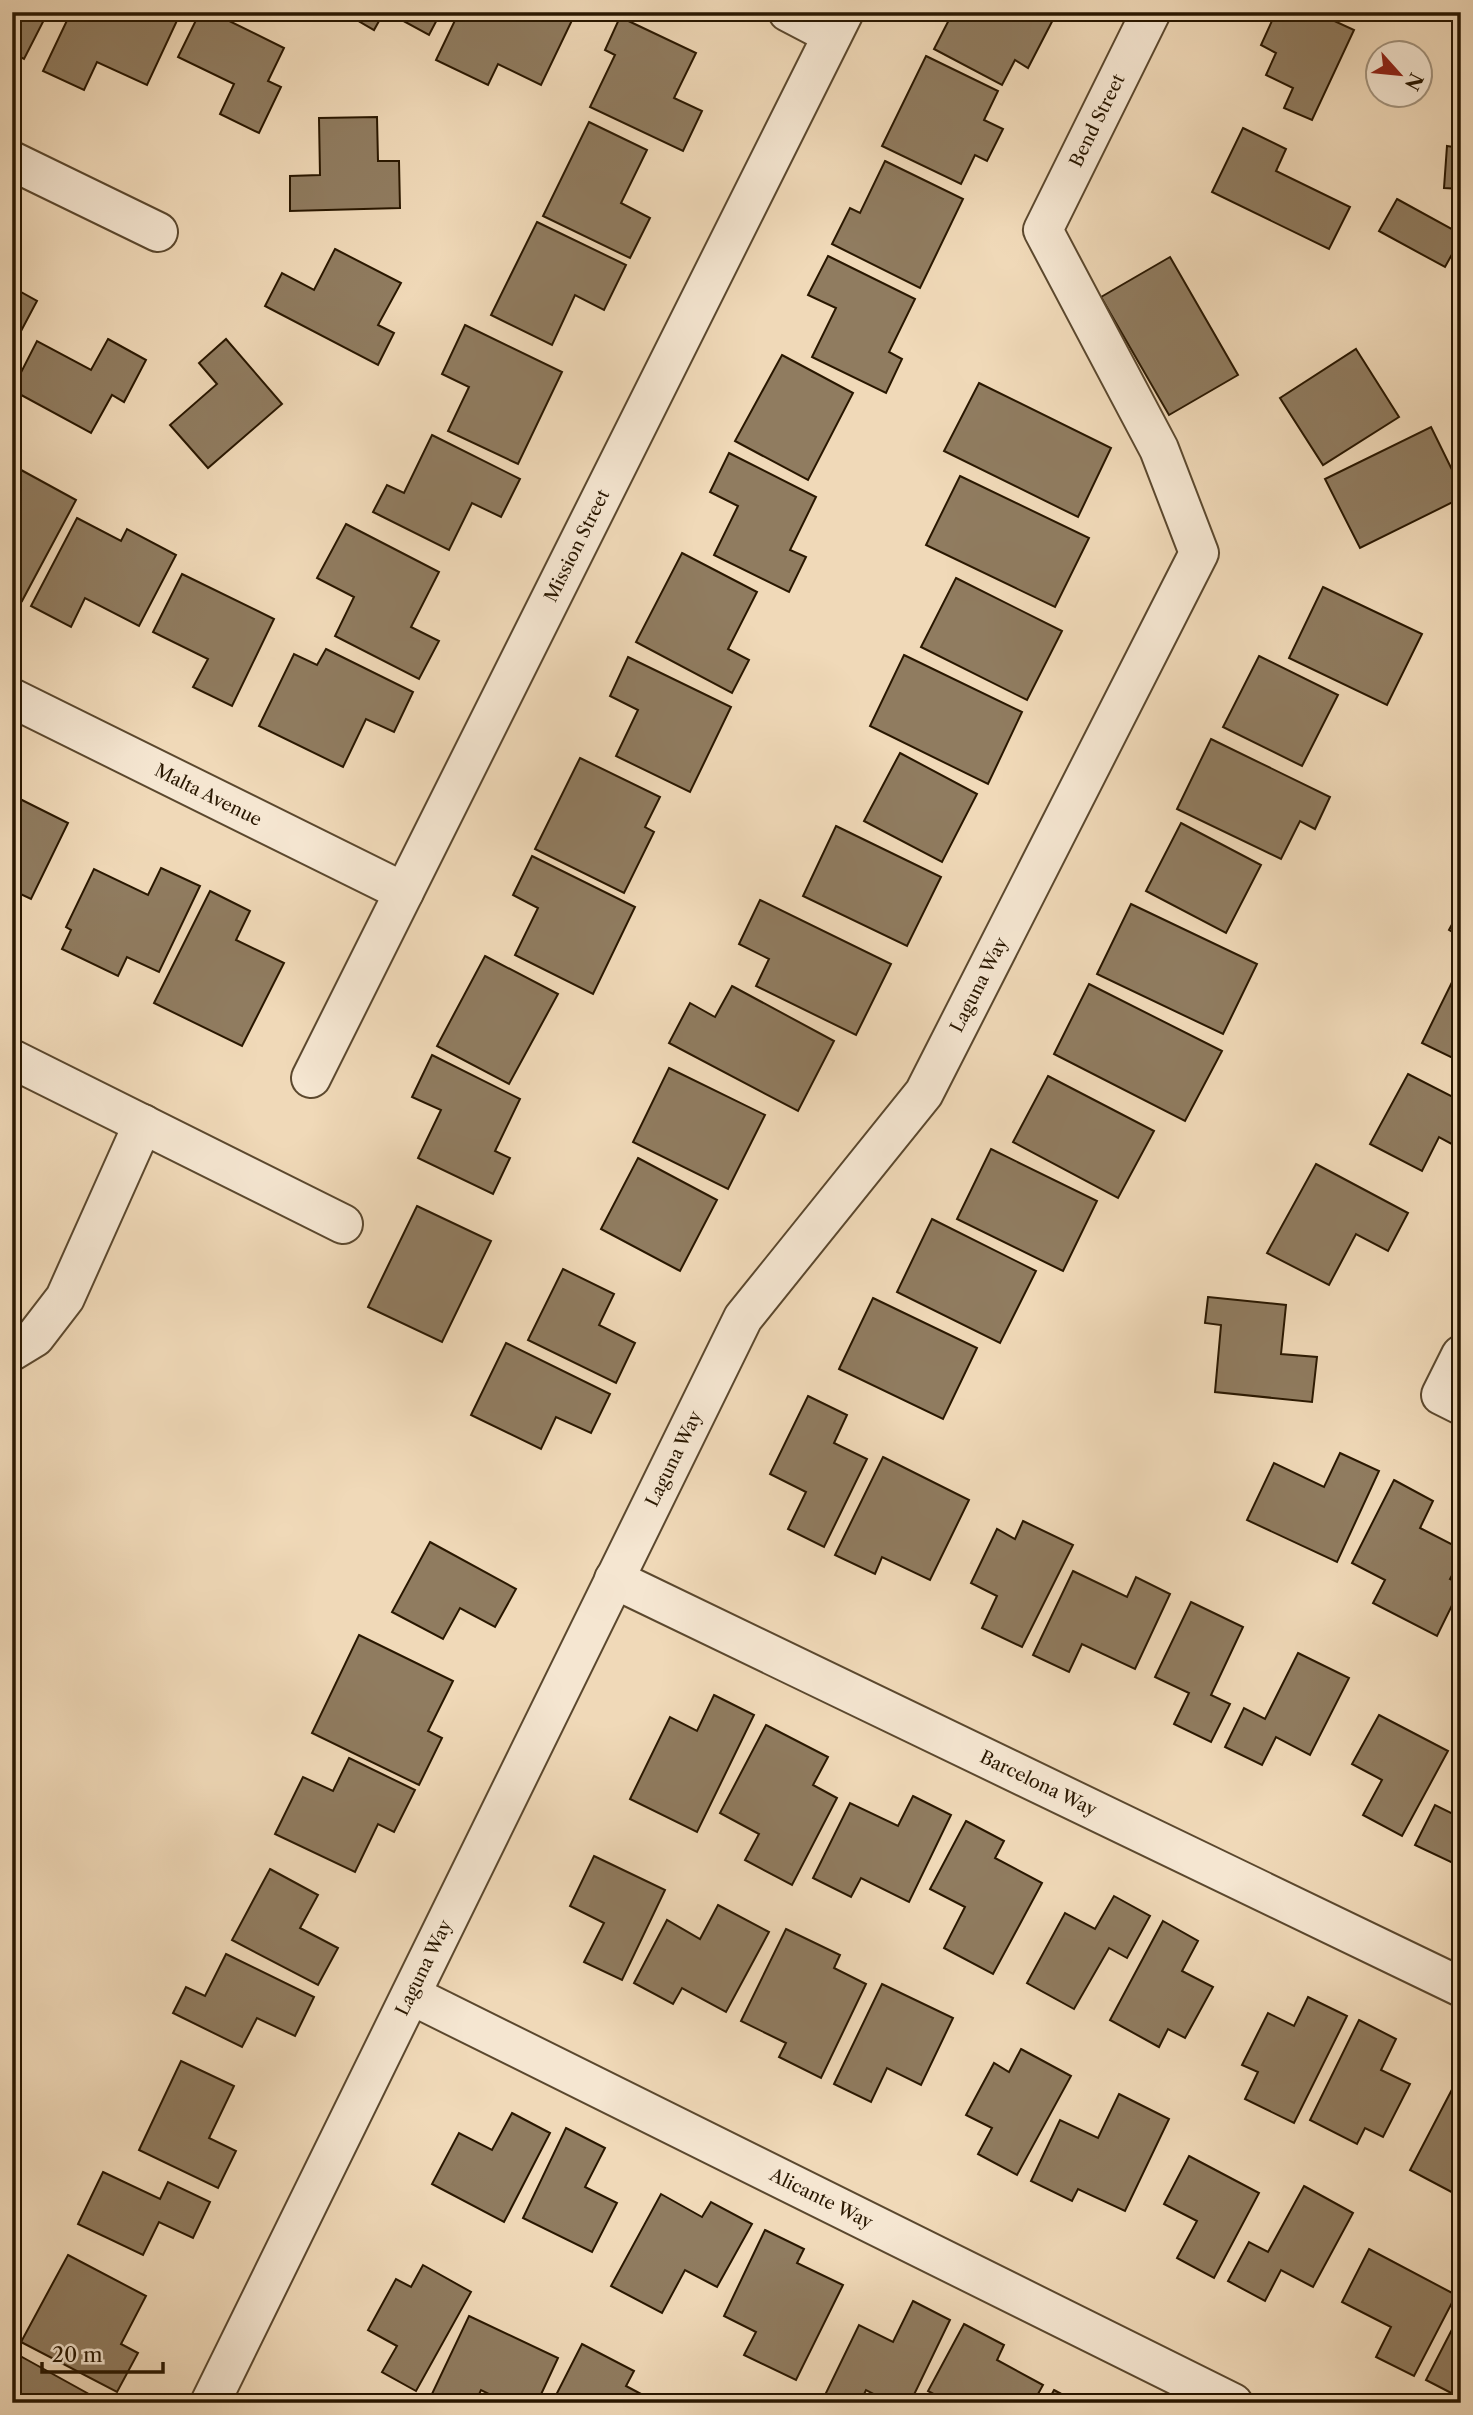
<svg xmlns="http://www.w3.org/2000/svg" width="1473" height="2415" font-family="'Libre Caslon Text',serif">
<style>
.building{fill:#907c60;stroke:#291700;stroke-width:2}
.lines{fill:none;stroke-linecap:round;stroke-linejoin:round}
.minor-casing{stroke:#5b482e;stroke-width:42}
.minor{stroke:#f5e6d1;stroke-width:38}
.labels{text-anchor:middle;stroke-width:5;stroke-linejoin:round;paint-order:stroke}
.street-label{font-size:18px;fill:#291700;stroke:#f5e6d1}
</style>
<rect width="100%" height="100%" fill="#f0d9b8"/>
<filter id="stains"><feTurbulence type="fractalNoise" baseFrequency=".00286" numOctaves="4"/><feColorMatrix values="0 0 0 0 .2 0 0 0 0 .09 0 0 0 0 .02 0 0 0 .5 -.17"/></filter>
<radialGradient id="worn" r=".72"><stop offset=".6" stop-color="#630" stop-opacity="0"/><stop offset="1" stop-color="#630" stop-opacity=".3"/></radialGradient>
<g class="building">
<polygon points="12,12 48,12 24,59 12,53"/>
<polygon points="71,12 181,12 147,85 97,62 84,90 43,71"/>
<polygon points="200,12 211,12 284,48 268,81 281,87 259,133 220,114 234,84 178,57"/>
<polygon points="343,12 384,12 374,30"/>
<polygon points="387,12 441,12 429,35"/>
<polygon points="459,12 576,12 541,85 498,64 488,85 436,60"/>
<polygon points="953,12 1057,12 1028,68 1015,60 1002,85 934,49"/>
<polygon points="1276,12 1315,12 1354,30 1312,120 1284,108 1293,88 1266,75 1276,53 1261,45"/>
<polygon points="620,17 696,53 674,98 702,111 683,151 590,107 615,55 605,50"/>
<polygon points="926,56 998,91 984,120 1003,129 987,161 975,155 961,184 882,146"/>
<polygon points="377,117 378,161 399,161 400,208 290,211 290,176 320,175 319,118"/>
<polygon points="589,122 647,150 621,203 650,218 630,258 543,216"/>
<polygon points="1243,128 1286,149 1276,171 1350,207 1329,249 1212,192"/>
<polygon points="1447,146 1461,148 1461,189 1444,188"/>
<polygon points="885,161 963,199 920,288 832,244 850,208 860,213"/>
<polygon points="1397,199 1461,234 1461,238 1445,267 1379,231"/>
<polygon points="537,222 626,265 604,310 575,295 552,345 491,315"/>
<polygon points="335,249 401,283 378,325 394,333 378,365 265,306 282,273 314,290"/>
<polygon points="828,256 915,299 889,352 902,359 886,393 812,357 836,308 808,295"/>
<polygon points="1170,257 1238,375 1169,415 1101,297"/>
<polygon points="12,287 37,301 12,348"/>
<polygon points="465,325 562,372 518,464 448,431 469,387 442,374"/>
<polygon points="108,339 146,360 124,402 112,395 91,433 12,390 37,341 91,370"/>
<polygon points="226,339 282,404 208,468 170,425 217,384 199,363"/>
<polygon points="1356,349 1399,417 1323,465 1280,398"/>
<polygon points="782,355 853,393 808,480 735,441"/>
<polygon points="979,383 1111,448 1078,517 944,451"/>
<polygon points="1431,427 1461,488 1461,498 1360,548 1325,479"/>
<polygon points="432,435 520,479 501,517 472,503 449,550 373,512 387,485 404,493"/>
<polygon points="729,453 816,497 790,550 806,557 789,592 714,555 738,506 710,492"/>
<polygon points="12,465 76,500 22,601 12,595"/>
<polygon points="960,476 1089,538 1055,607 926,545"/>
<polygon points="77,518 121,541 127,529 176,555 139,626 85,598 71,627 31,606"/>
<polygon points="346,524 439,572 411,627 439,641 419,679 335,636 354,597 317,578"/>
<polygon points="682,553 757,592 728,649 749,660 732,693 636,642"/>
<polygon points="182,574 274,619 232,706 193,687 208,659 153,632"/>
<polygon points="956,578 1062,631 1027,700 921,647"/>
<polygon points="1323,587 1422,634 1387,705 1289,658"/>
<polygon points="326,649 413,692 394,732 366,719 343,767 259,726 294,654 317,665"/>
<polygon points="904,655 1022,712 988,784 870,726"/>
<polygon points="1259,656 1338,695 1302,766 1223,727"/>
<polygon points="628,657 731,707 690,792 616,756 638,710 610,696"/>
<polygon points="1211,739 1330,797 1315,829 1300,821 1281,859 1177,809"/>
<polygon points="900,753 977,794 942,862 864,821"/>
<polygon points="580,758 660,797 645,827 654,832 624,893 535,849"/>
<polygon points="12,795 68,823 31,899 12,890"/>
<polygon points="1181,823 1261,865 1226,933 1146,891"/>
<polygon points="836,826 941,877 907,946 803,896"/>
<polygon points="532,856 635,907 593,994 515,955 538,908 513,895"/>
<polygon points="161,868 200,886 159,972 127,957 118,976 62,949 71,930 66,927 94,869 148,895"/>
<polygon points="210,891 250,911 236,940 284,963 242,1046 154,1003"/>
<polygon points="760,900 891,964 856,1035 756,986 769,959 739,944"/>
<polygon points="1131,904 1257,964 1223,1034 1097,974"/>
<polygon points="1461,908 1461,937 1449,930"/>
<polygon points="485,956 558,994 509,1084 437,1046"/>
<polygon points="1460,966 1461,966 1461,1062 1422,1043"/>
<polygon points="1089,984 1222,1051 1185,1121 1054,1054"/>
<polygon points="732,986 834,1041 798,1111 669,1043 690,1003 715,1017"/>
<polygon points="432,1055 520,1099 495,1151 510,1158 493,1194 418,1158 441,1110 412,1097"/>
<polygon points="669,1068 765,1115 728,1189 633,1142"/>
<polygon points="1408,1074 1461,1101 1461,1149 1439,1137 1422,1171 1370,1144"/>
<polygon points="1048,1076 1154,1131 1118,1198 1013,1142"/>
<polygon points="991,1149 1097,1201 1063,1271 957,1219"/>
<polygon points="638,1158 717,1200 680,1271 601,1229"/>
<polygon points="1316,1164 1408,1213 1388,1251 1356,1234 1329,1285 1267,1253"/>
<polygon points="417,1206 491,1241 442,1342 368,1307"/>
<polygon points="932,1219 1036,1271 1000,1343 897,1292"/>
<polygon points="563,1269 614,1294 599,1325 635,1343 616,1383 528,1340"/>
<polygon points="1208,1297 1286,1305 1281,1354 1317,1357 1312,1402 1215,1392 1221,1325 1205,1323"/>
<polygon points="873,1298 977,1348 943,1419 839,1369"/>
<polygon points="506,1343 610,1394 591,1433 556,1417 541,1449 471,1415"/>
<polygon points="808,1396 847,1415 834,1443 867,1459 824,1547 788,1529 806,1492 770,1474"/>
<polygon points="1340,1453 1379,1471 1337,1562 1247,1520 1274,1463 1324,1487"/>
<polygon points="883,1457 969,1500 930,1580 882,1557 875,1574 835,1555"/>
<polygon points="1394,1480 1433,1501 1420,1528 1461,1549 1461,1559 1450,1579 1461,1584 1461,1587 1437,1636 1373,1603 1385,1580 1352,1563"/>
<polygon points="1023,1521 1073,1545 1022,1647 982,1628 997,1596 971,1583 997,1529 1015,1539"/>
<polygon points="430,1542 516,1589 495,1627 460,1608 443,1639 392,1612"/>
<polygon points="1073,1571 1127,1597 1136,1577 1170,1594 1135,1669 1082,1644 1069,1672 1033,1655"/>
<polygon points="1191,1602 1243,1627 1211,1695 1230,1704 1211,1742 1174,1724 1189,1693 1155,1677"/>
<polygon points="359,1635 453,1681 428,1731 442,1738 419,1785 312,1733"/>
<polygon points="1298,1653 1349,1678 1310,1755 1276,1737 1262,1765 1225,1747 1244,1708 1265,1719"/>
<polygon points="714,1695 754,1715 697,1832 630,1799 670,1717 697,1731"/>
<polygon points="1379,1715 1448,1751 1402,1836 1363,1815 1382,1780 1352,1764"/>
<polygon points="766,1725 828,1757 813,1785 837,1798 792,1885 745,1860 759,1834 720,1813"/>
<polygon points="349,1758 415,1790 394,1832 378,1824 355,1872 275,1834 303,1777 333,1791"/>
<polygon points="913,1796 951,1815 909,1902 861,1878 851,1897 813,1878 850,1803 898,1826"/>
<polygon points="1461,1804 1461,1847 1453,1863 1415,1845 1435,1805 1455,1815"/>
<polygon points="966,1821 1004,1841 995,1858 1042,1883 993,1974 944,1948 965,1907 930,1889"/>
<polygon points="594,1856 665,1890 622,1980 584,1962 604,1923 570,1906"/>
<polygon points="270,1869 318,1895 300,1928 338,1948 318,1985 232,1940"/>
<polygon points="1114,1896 1150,1916 1127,1958 1109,1948 1074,2009 1027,1983 1065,1913 1095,1929"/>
<polygon points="718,1905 769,1932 726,2012 682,1988 673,2004 634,1983 667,1920 700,1939"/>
<polygon points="1163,1921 1198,1941 1182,1971 1213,1987 1185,2038 1168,2029 1159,2047 1110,2020"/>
<polygon points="786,1929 840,1955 834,1968 866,1984 821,2078 779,2057 786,2043 741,2021"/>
<polygon points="226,1954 314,1997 295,2036 257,2018 242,2047 173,2013 186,1987 205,1996"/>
<polygon points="882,1984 953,2018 921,2085 887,2068 871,2102 834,2084"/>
<polygon points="1308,1997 1347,2016 1294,2123 1245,2099 1258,2072 1242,2065 1268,2013 1294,2026"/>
<polygon points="1359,2020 1396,2039 1381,2070 1410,2084 1383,2137 1365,2128 1357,2144 1310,2120"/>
<polygon points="1021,2049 1071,2076 1017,2175 978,2154 992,2128 966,2115 994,2063 1009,2072"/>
<polygon points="181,2061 234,2086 209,2138 236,2151 218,2188 139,2150"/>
<polygon points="1458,2078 1461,2079 1461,2197 1410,2170"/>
<polygon points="1119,2094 1169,2119 1125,2211 1078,2189 1072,2201 1031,2181 1060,2120 1098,2138"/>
<polygon points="512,2113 550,2133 504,2222 432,2184 459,2133 492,2150"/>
<polygon points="566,2128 605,2148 585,2187 617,2203 592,2252 523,2218"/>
<polygon points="1189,2156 1259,2193 1214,2278 1177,2258 1197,2221 1164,2204"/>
<polygon points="103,2172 160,2199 168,2182 210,2202 193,2238 159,2222 143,2255 78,2224"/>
<polygon points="1304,2186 1353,2213 1313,2287 1281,2270 1265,2301 1228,2281 1249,2242 1268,2252"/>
<polygon points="661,2194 702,2217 711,2202 752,2224 717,2287 685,2270 662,2313 611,2286"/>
<polygon points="765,2230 804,2249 797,2263 843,2285 796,2380 744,2355 756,2332 724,2316"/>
<polygon points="1369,2249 1456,2295 1414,2376 1376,2357 1391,2327 1342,2302"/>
<polygon points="68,2255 146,2296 121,2344 138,2353 117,2392 21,2342"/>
<polygon points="423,2265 471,2292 416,2391 382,2372 397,2346 368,2330 396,2279 411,2287"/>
<polygon points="913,2301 950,2320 910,2403 891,2403 866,2390 860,2403 840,2403 825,2395 859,2325 893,2342"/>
<polygon points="1461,2312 1461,2398 1426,2380"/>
<polygon points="469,2316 558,2358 537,2403 507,2403 481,2390 475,2403 444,2403 431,2396"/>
<polygon points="964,2324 1004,2345 997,2360 1043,2385 1033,2403 950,2403 928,2391"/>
<polygon points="582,2344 634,2371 626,2386 643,2395 639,2403 552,2403"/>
<polygon points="13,2352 105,2403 12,2403"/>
<polygon points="1054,2390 1078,2403 1047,2403"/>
</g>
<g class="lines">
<g class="minor-casing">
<g id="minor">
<polyline points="788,12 832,35"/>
<polyline points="12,161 158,232"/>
<path id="s1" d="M 12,698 L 404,892"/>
<polyline points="12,1059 343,1224"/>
<path id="s2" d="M 311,1078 L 844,12"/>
<polyline points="12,1351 35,1337 65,1298 143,1124"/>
<polyline points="1461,1355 1441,1395 1461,1405"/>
<path id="s3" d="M 614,1579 L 1461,1987"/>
<path id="s4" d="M 411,1995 L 1233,2403"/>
<path id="s5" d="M 210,2403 L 743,1318 L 924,1093 L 1199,553 L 1159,449 L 1043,230 L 1151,12"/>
</g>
</g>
<use href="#minor" class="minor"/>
</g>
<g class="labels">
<g class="street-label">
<text dy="6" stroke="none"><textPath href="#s5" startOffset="2585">Bend Street</textPath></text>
<text dy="6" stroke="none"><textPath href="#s2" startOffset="595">Mission Street</textPath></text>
<text dy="6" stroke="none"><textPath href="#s1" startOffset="219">Malta Avenue</textPath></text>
<text dy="6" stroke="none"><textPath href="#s5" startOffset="1619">Laguna Way</textPath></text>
<text dy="6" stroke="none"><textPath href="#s5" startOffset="1052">Laguna Way</textPath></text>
<text dy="6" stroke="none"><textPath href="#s3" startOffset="471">Barcelona Way</textPath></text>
<text dy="6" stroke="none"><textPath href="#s5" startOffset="485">Laguna Way</textPath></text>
<text dy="6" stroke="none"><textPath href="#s4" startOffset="458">Alicante Way</textPath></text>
</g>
</g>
<rect width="1473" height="2415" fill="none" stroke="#f0d9b8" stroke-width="42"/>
<rect x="14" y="14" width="1445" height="2387" fill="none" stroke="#291700" stroke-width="3.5"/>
<rect x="21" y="21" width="1431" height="2373" fill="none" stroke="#291700" stroke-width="2"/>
<g transform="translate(1399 74) rotate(117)"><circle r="33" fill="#f5e6d1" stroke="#a3937d" stroke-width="2"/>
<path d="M0-5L12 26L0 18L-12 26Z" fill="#8f2418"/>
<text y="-10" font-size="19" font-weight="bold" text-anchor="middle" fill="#291700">N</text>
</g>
<path d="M42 2362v10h121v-10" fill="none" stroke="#291700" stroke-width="3.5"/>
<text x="52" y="2362" font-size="21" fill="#291700" stroke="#f5e6d1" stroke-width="5" paint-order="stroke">20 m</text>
<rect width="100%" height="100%" filter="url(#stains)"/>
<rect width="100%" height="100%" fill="url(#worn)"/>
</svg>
